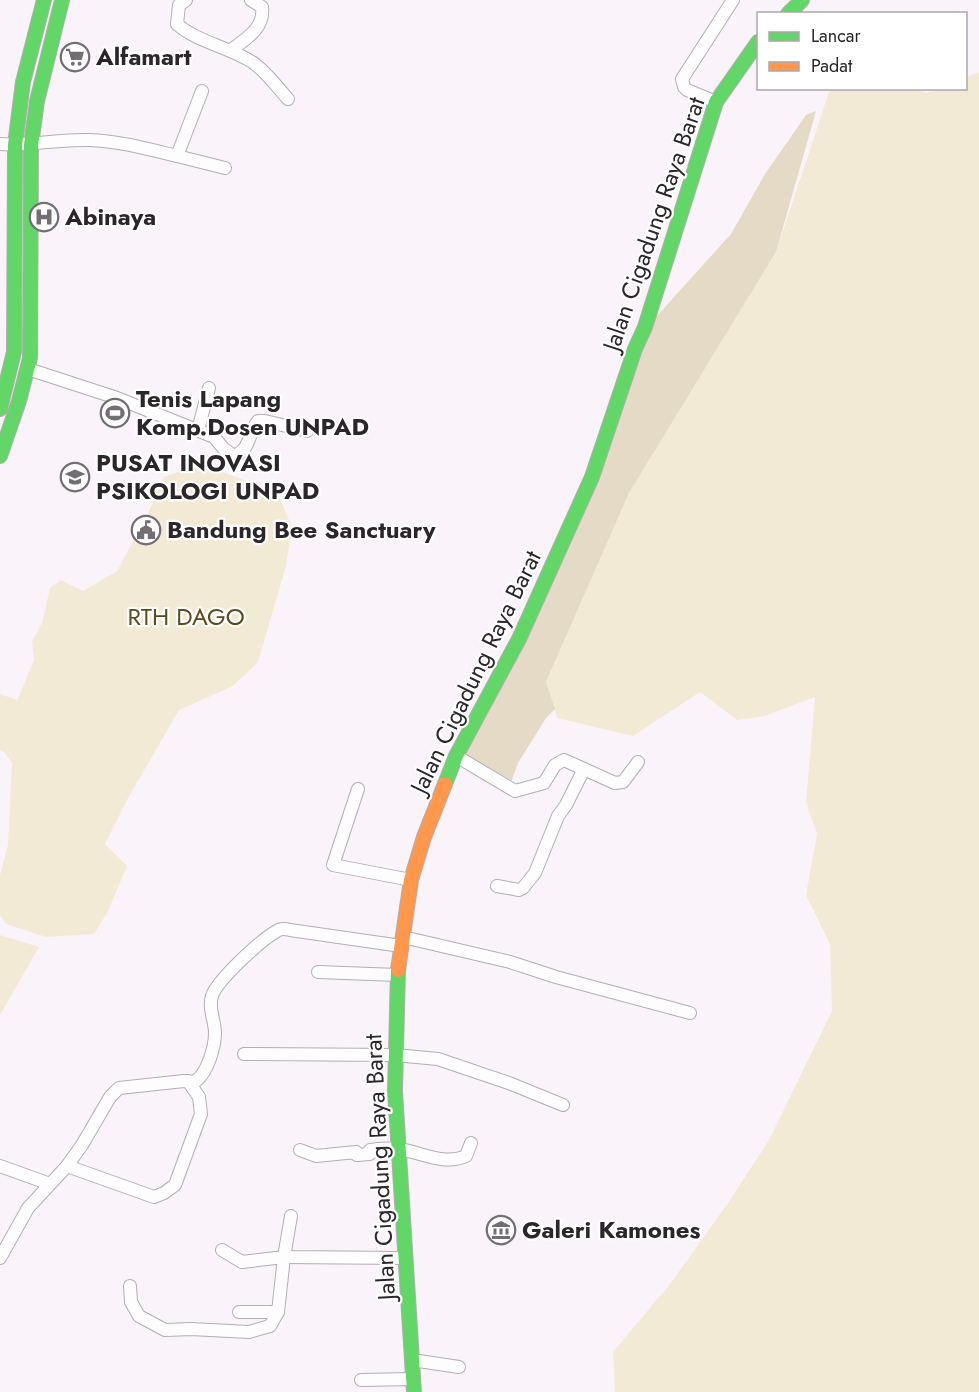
<svg xmlns="http://www.w3.org/2000/svg" width="979" height="1392" font-family="Jost,sans-serif">
<style>
.green{fill:#f3ead6}
.forest{fill:#e4dac5}
.lines{fill:none;stroke-linecap:round;stroke-linejoin:round}
.street-casing{stroke:#b2aeb3;stroke-width:14}
.fast-casing{stroke:#b2aeb3;stroke-width:16}
.slow-casing{stroke:#b2aeb3;stroke-width:16}
.street{stroke:#fefdfe;stroke-width:12}
.fast{stroke:#63d668;stroke-width:14}
.slow{stroke:#ff974d;stroke-width:14}
.labels{text-anchor:middle;stroke-width:4.5;stroke-linejoin:round;paint-order:stroke}
.poi-label{font-size:24px;font-weight:bold;fill:#2a262a;stroke:#fff;text-anchor:start}
.street-label{font-size:24px;fill:#2a262a;stroke:#fff}
.park-label{font-size:24px;fill:#5a4b18;stroke:#fff}
</style>
<rect width="100%" height="100%" fill="#faf4fa"/>
<g class="green">
<polygon points="979,72 979,1392 615,1392 613,1352 670,1284 730,1200 769,1140 832,1011 830,944 806,895 817,834 806,802 815,697 765,716 737,720 700,692 633,736 557,718 546,682 629,493 776,252 830,89 909,88 927,93 938,89 966,88 966,77"/>
<polygon points="195,466 223,472 277,492 292,527 286,566 258,662 233,686 179,710 127,800 105,844 127,866 108,911 94,934 46,937 6,924 0,915 0,875 8,845 12,763 4,752 0,750 0,694 14,699 17,701 34,660 32,641 42,623 50,588 61,580 83,591 117,571 149,511 164,477"/>
<polygon points="0,935 39,947 0,1015"/>
</g>
<polygon class="forest" points="816,111 776,252 629,493 546,682 555,709 546,718 518,763 509,788 456,756 519,637 647,327 731,234 765,174 806,115"/>
<g class="lines">
<g class="street-casing">
<g id="street">
<path d="M 186,0 L 179,5 L 177,24 C 197,42 229,47 252,62 C 265,70 277,87 288,99"/>
<path d="M 231,50 C 246,39 265,28 262,7 L 251,0"/>
<polyline points="716,102 687,90 684,87 682,79 733,0"/>
<path d="M 0,144 C 30,146 59,139 89,140 C 119,141 148,149 177,156 L 202,91"/>
<polyline points="177,156 225,168"/>
<path d="M 28,369 L 117,398 L 214,437 L 224,449 L 234,456 C 251,450 248,432 258,421 L 265,421 L 307,431"/>
<polyline points="198,430 209,388"/>
<polyline points="456,756 515,791 544,783 555,765 564,760 615,783 623,782 638,762"/>
<polyline points="358,789 333,865 411,880"/>
<polyline points="497,886 519,890 523,888 535,873 558,816 566,805 584,769"/>
<polyline points="403,937 510,962 556,977 690,1013"/>
<polyline points="318,972 397,975"/>
<polyline points="244,1054 395,1055 438,1059 509,1083 563,1105"/>
<path d="M 300,1150 L 316,1156 L 356,1152 L 357,1155 L 370,1154 L 370,1150 C 379,1149 390,1148 399,1149 C 421,1152 444,1166 466,1156 L 471,1143"/>
<polyline points="0,1166 50,1184"/>
<polyline points="67,1166 154,1197 164,1193 175,1185 201,1114 199,1097 188,1081"/>
<polyline points="291,1216 284,1257 405,1258"/>
<path d="M 0,1258 L 28,1208 L 67,1166 L 82,1145 L 110,1097 L 119,1088 L 184,1081 C 189,1081 194,1083 197,1080 C 208,1071 215,1046 215,1033 C 215,1021 208,1008 212,996 C 217,980 262,939 277,931 C 281,928 286,929 290,930 L 401,946"/>
<polyline points="130,1286 131,1302 139,1316 165,1330 191,1329 249,1332 270,1326 278,1312 284,1257 242,1262 222,1250"/>
<polyline points="239,1312 278,1312"/>
<polyline points="412,1360 459,1367"/>
<polyline points="361,1380 413,1379"/>
</g>
</g>
<g class="fast-casing">
<g id="fast">
<polyline points="788,14 802,0"/>
<polyline points="0,409 14,352 15,145 23,82 44,0"/>
<polyline points="0,456 19,401 30,358 31,145 37,101 62,0"/>
<polyline points="445,784 456,756 519,639 592,477 635,349 645,327 716,102 758,42"/>
<polyline points="398,970 395,1091 414,1392"/>
</g>
</g>
<g class="slow-casing">
<polyline id="slow" points="398,970 411,880 424,837 445,784"/>
</g>
<use href="#street" class="street"/>
<use href="#fast" class="fast"/>
<use href="#slow" class="slow"/>
</g>
<defs>
<g id="supermarket-ring" transform="scale(1.5)"><circle r="9.5" fill="#fff" stroke="#736e73" stroke-width="1.5"/><path d="M-6-5.5h2.5l.6 2H6L4.5 2H-2.5L-4.4-4H-6ZM-1.5 3.2a1.3 1.3 0 1 0 .1 0ZM3 3.2a1.3 1.3 0 1 0 .1 0Z" fill="#736e73"/></g>
<g id="hospital-ring" transform="scale(1.5)"><circle r="9.5" fill="#fff" stroke="#736e73" stroke-width="1.5"/><path d="M-5-5h3v3.5h4V-5h3V5h-3V1.5h-4V5h-3Z" fill="#736e73"/></g>
<g id="stadium-ring" transform="scale(1.5)"><circle r="9.5" fill="#fff" stroke="#736e73" stroke-width="1.5"/><path d="M0-5a6.5 5 0 1 0 0 10a6.5 5 0 1 0 0-10ZM-3.5-1.8h7v3.6h-7Z" fill="#736e73"/></g>
<g id="university-ring" transform="scale(1.5)"><circle r="9.5" fill="#fff" stroke="#736e73" stroke-width="1.5"/><path d="M0-5L7-2L0 1L-7-2ZM-4 1L0 2.5L4 1V4Q0 6-4 4Z" fill="#736e73"/></g>
<g id="civic-ring" transform="scale(1.5)"><circle r="9.5" fill="#fff" stroke="#736e73" stroke-width="1.5"/><path d="M-.6-6.5H3V-4.5H.6V-3L4-1V1h2V6H-6V1h2V-1L-.6-3ZM-1.2 2.5V6h2.4V2.5Z" fill="#736e73"/></g>
<g id="museum-ring" transform="scale(1.5)"><circle r="9.5" fill="#fff" stroke="#736e73" stroke-width="1.5"/><path d="M0-6L6-3V-2H-6V-3ZM-5-1h2V3h-2ZM-1-1h2V3h-2ZM3-1h2V3H3ZM-6 4H6V6H-6Z" fill="#736e73"/></g>
</defs>
<g fill-rule="evenodd">
<use href="#supermarket-ring" x="75" y="57"/>
<use href="#hospital-ring" x="44" y="217"/>
<use href="#stadium-ring" x="115" y="413"/>
<use href="#university-ring" x="75" y="477"/>
<use href="#civic-ring" x="146" y="530"/>
<use href="#museum-ring" x="501" y="1230"/>
</g>
<g class="labels">
<g class="poi-label">
<text x="96" y="65">Alfamart</text>
<text x="65" y="225">Abinaya</text>
<text x="136" y="407">Tenis Lapang<tspan x="136" dy="28">Komp.Dosen UNPAD</tspan></text>
<text x="96" y="471">PUSAT INOVASI<tspan x="96" dy="28">PSIKOLOGI UNPAD</tspan></text>
<text x="167" y="538">Bandung Bee Sanctuary</text>
<text x="522" y="1238">Galeri Kamones</text>
</g>
<g class="street-label">
<text transform="translate(654 224) rotate(-71)" y="8">Jalan Cigadung Raya Barat</text>
<text transform="translate(476 672) rotate(-64)" y="8">Jalan Cigadung Raya Barat</text>
<text transform="translate(380 1167) rotate(-93)" y="8">Jalan Cigadung Raya Barat</text>
</g>
<g class="park-label">
<text x="186" y="625">RTH DAGO</text>
</g>
</g>
<rect x="757" y="12" width="210" height="78" fill="#ffffff" stroke="#aaa8aa" stroke-width="1.5"/>
<rect x="769" y="32" width="30" height="9" fill="#63d668" stroke="#aaa8aa" stroke-width="1.5"/>
<text x="811" y="42" font-size="18" fill="#2a262a">Lancar</text>
<rect x="769" y="62" width="30" height="9" fill="#ff974d" stroke="#aaa8aa" stroke-width="1.5"/>
<text x="811" y="72" font-size="18" fill="#2a262a">Padat</text>
</svg>
